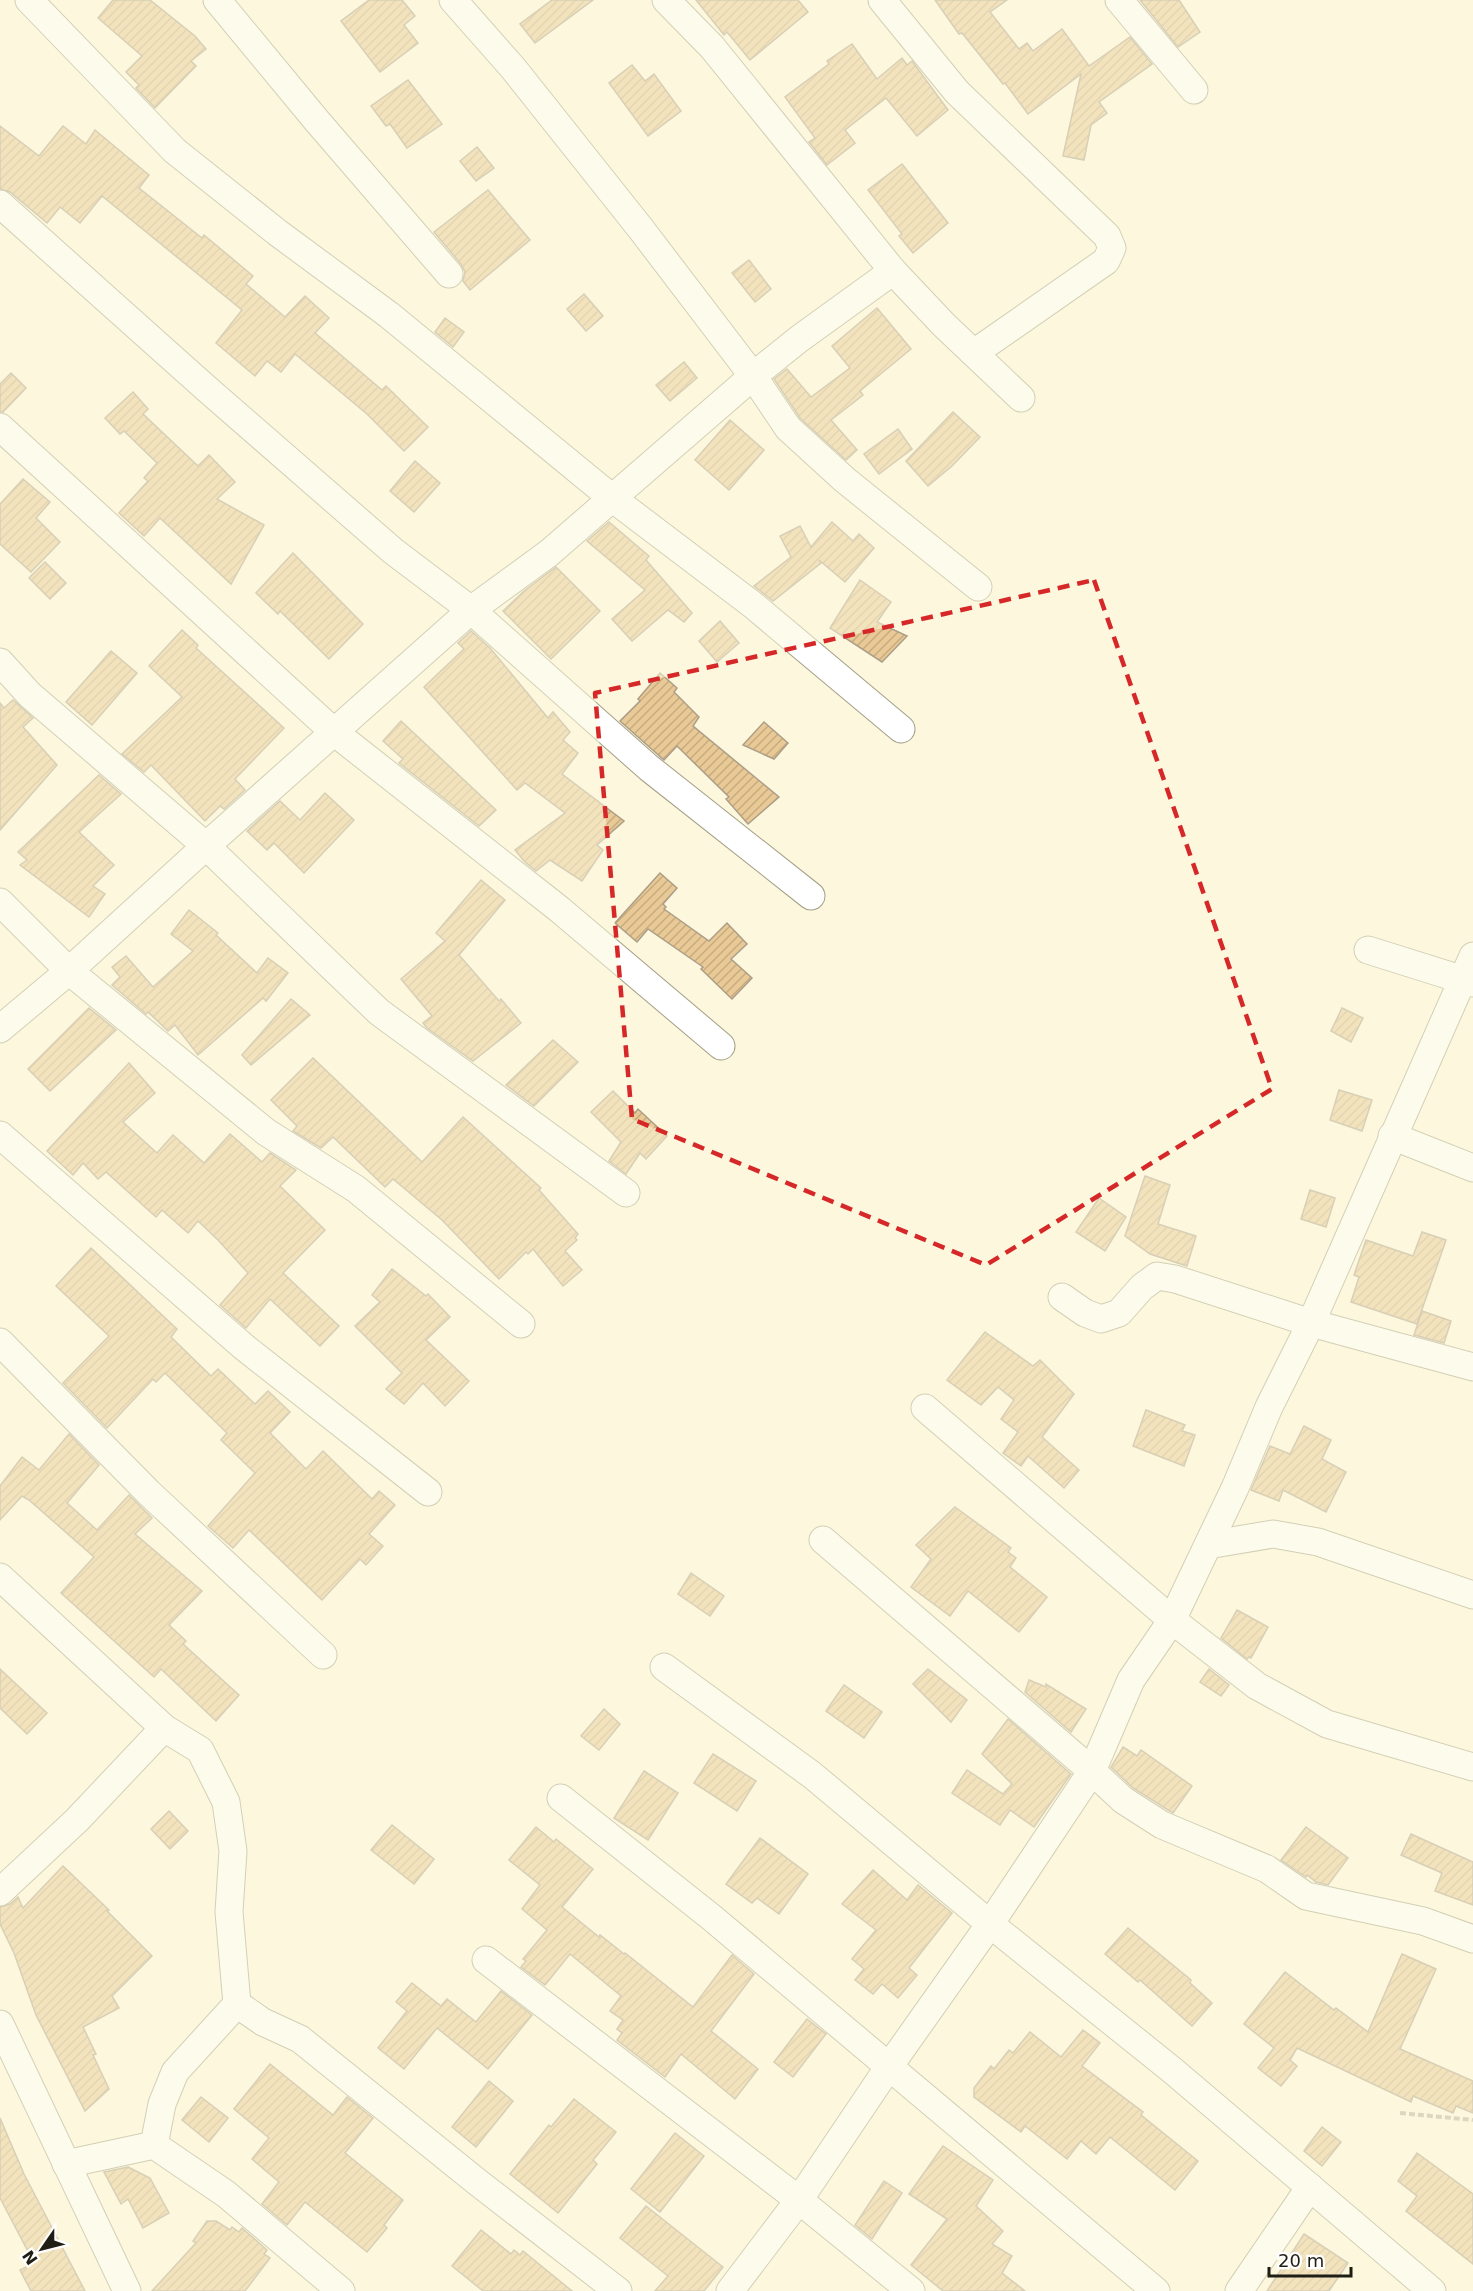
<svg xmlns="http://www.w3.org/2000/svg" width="1473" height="2291" font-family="'DejaVu Sans',sans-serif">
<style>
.building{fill:url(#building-hatch);stroke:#ac9e88;stroke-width:1.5}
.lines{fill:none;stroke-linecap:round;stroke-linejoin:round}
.minor-casing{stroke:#a39f87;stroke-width:29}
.path{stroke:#b5b29d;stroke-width:4;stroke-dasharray:6 3;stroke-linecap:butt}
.minor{stroke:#fff;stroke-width:27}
.marked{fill:none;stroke:#d62828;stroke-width:4.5;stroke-dasharray:12 8;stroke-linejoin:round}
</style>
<defs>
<pattern id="building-hatch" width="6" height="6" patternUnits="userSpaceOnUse" patternTransform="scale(1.5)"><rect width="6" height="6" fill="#e9c995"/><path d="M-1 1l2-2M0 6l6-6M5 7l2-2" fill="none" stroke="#c7ac80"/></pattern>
</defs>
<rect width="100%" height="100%" fill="#fcf7dd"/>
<g class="building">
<polygon points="113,0 150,0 195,36 206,49 191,61 196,66 155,108 136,88 139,85 126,72 142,56 98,18"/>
<polygon points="369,0 402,0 415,16 404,25 418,43 380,72 341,21"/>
<polygon points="552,0 593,0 535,43 520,24"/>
<polygon points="696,0 798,0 808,12 750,60 727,32 724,35"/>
<polygon points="935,0 1007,0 990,12 1019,49 1027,43 1033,51 1062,29 1089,66 1130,37 1152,64 1099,102 1107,113 1091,125 1084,160 1063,156 1081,74 1028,114 1005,83 1003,84 962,33 959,34"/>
<polygon points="1140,0 1179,0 1200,32 1178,47"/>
<polygon points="852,44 877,79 902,58 907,65 912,61 948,110 917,136 886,98 845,130 855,143 827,165 809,142 815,138 785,97 829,64 827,61"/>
<polygon points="632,65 645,81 654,74 681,111 648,136 609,83"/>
<polygon points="408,80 442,124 407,148 390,124 386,126 371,106"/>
<polygon points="0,126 39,156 63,126 86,144 95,130 149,175 139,188 202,238 204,235 253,276 246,284 285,317 305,296 329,318 315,333 382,390 386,386 428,427 404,451 367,414 295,354 281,372 267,361 255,376 216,343 242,310 102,196 80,223 60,207 47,223 10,192 0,189"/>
<polygon points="477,147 494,168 476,181 460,161"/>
<polygon points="902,164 948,223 913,253 899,236 902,234 868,190"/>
<polygon points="488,190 530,240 470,290 463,281 465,272 461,264 434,232"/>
<polygon points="749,260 771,289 755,302 732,273"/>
<polygon points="584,294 603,316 586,331 567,309"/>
<polygon points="877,308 911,349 860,391 863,395 831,420 857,450 846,460 800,418 774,379 787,369 811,397 850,368 832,346"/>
<polygon points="445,318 464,332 453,347 435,332"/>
<polygon points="684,362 697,378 670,401 656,385"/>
<polygon points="11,373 26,388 3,412 0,412 0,384"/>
<polygon points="133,392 148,409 143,414 198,466 209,455 235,482 217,499 264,525 231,584 160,518 144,536 119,513 148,481 144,478 157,463 124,431 120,434 105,418"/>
<polygon points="953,412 980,437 952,466 928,486 906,461"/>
<polygon points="730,420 764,450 729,490 695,460"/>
<polygon points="898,429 912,449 879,474 864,454"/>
<polygon points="415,461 440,483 414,512 390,491"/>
<polygon points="23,479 50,502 36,518 60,542 31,572 0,544 0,504"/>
<polygon points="609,522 649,556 646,560 692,613 684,622 668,610 632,641 612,619 645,590 587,541"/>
<polygon points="832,522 853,541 859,534 874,548 845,582 819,560 821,563 773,601 754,586 791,557 780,536 800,526 811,547"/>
<polygon points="293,553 363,624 329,659 280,611 278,614 256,593"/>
<polygon points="45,562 66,583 50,599 29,578"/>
<polygon points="556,567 600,611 551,659 503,611 524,591"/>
<polygon points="860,580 891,602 877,622 907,636 882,662 830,628"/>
<polygon points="720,621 739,643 717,662 699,641"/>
<polygon points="182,630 198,645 196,648 284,728 235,779 245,790 224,809 220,806 205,821 151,765 144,772 122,754 182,697 149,666"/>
<polygon points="471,631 490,648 548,718 553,712 570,732 563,740 578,753 562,774 624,821 597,845 603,850 582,881 550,860 536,871 524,861 515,850 565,813 525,783 517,790 424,687 464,649 458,643"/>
<polygon points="111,651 137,673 92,725 66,702"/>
<polygon points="660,673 677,688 674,692 699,717 693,726 779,797 748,824 726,799 729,797 677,746 664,760 620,721 640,701 638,699"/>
<polygon points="13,700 33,718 23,727 57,765 0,830 0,703 4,708"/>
<polygon points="401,721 496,810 479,826 399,763 403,759 383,741"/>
<polygon points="764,722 788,743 774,759 743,745"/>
<polygon points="99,775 121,794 79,832 114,865 93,886 105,894 89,917 20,865 27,860 18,852"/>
<polygon points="325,793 354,820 304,873 274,843 267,850 247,831 280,801 300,820"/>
<polygon points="660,873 677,888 663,904 666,907 664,909 709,941 727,923 747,944 731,959 752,978 732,999 701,969 703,967 648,929 637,942 615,923"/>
<polygon points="481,880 505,900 459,955 499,1001 501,999 521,1023 473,1061 427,1028 423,1023 432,1016 401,979 445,941 436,933"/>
<polygon points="189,910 218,933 216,935 257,973 268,958 288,973 266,1001 263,998 198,1055 175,1025 168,1031 148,1012 146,1014 112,985 120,977 112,967 126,956 153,987 193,951 171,934"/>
<polygon points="291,999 310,1015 251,1065 242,1055"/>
<polygon points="89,1008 116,1030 50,1091 28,1069"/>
<polygon points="1342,1008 1363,1018 1351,1042 1331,1031"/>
<polygon points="553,1040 578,1062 534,1106 506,1085"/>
<polygon points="313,1058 422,1162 463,1117 541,1188 539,1190 578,1234 575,1238 577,1240 565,1251 582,1270 563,1286 533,1249 528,1254 526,1252 499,1279 442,1220 393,1179 385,1187 333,1137 321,1148 293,1131 297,1126 271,1100"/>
<polygon points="129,1063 155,1093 123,1122 157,1153 173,1135 204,1163 230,1134 262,1162 270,1153 296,1170 280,1186 325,1230 283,1273 339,1326 320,1346 270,1299 246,1328 220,1305 248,1273 218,1240 198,1221 188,1233 162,1210 156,1217 106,1172 98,1179 83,1163 73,1175 47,1151"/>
<polygon points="1339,1090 1372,1100 1362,1131 1330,1120"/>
<polygon points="613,1091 635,1113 638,1109 667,1136 646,1159 640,1153 626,1174 609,1161 621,1142 591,1112"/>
<polygon points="1145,1176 1170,1185 1158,1224 1196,1236 1187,1266 1150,1254 1125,1236"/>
<polygon points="1310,1190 1335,1198 1326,1227 1301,1219"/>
<polygon points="1099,1198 1126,1217 1105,1251 1076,1232"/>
<polygon points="1422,1232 1446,1240 1417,1324 1351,1302 1359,1277 1354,1275 1366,1240 1413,1256"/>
<polygon points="91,1248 177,1329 171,1337 211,1376 218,1369 255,1404 268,1391 290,1412 270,1433 306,1469 323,1451 372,1499 379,1491 395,1505 369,1534 383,1546 366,1565 360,1559 322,1600 249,1530 233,1548 208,1526 255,1473 221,1440 227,1433 165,1373 156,1382 153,1379 107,1428 63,1383 109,1336 56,1286"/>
<polygon points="392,1269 426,1296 428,1294 450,1317 426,1340 469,1381 445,1406 423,1383 404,1404 386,1389 402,1373 355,1326 380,1302 372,1295"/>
<polygon points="1422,1311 1451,1321 1444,1343 1414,1335"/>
<polygon points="985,1332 1033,1366 1040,1360 1074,1394 1042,1437 1079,1470 1064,1488 1028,1456 1021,1466 1003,1453 1018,1432 1001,1419 1014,1400 998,1387 981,1405 947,1380"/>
<polygon points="1146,1410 1185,1425 1182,1431 1195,1435 1184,1466 1133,1446"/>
<polygon points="1304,1426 1331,1440 1322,1459 1346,1472 1326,1512 1283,1490 1279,1501 1251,1490 1270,1446 1290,1454"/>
<polygon points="69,1434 99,1465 67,1503 97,1530 129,1495 152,1518 135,1534 202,1591 169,1625 186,1641 183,1644 239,1695 216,1721 161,1669 154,1677 61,1593 94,1557 29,1500 22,1496 0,1520 0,1486 22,1457 39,1470"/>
<polygon points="955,1507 1011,1548 1008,1552 1016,1558 1010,1567 1047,1597 1019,1632 968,1591 950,1616 911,1587 931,1559 916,1545"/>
<polygon points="691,1573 724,1596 710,1616 678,1594"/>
<polygon points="1237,1610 1268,1627 1251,1658 1249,1657 1247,1659 1221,1638"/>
<polygon points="0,1669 47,1713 27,1734 0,1708"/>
<polygon points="928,1669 967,1700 951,1722 913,1684"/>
<polygon points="1209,1669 1229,1685 1221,1696 1200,1682"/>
<polygon points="1029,1680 1046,1687 1046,1684 1086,1709 1071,1732 1025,1692"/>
<polygon points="844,1685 882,1712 864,1738 826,1711"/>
<polygon points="604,1709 620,1724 599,1750 581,1736"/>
<polygon points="1008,1719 1071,1774 1034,1827 1010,1810 1000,1825 952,1793 967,1770 1003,1794 1012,1784 982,1754"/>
<polygon points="1123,1747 1137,1756 1141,1750 1192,1786 1173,1813 1133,1788 1111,1767"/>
<polygon points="713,1754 756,1781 737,1811 694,1783"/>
<polygon points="644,1771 678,1793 648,1840 614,1818"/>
<polygon points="169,1811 188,1831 170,1849 151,1829"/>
<polygon points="392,1825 434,1859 414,1884 371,1850"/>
<polygon points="536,1827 554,1842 556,1839 593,1869 562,1907 599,1937 600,1935 624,1954 625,1953 693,2007 732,1955 754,1974 711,2031 758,2069 735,2099 681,2054 665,2077 617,2040 622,2033 617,2029 623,2020 610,2011 621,1996 570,1954 545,1985 521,1967 526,1961 523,1959 547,1930 522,1909 540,1885 509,1860"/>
<polygon points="1306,1827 1348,1858 1328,1885 1316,1882 1307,1875 1306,1877 1281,1860"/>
<polygon points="1411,1834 1473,1862 1473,1905 1435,1891 1442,1873 1401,1855"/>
<polygon points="760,1838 808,1874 779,1914 757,1898 752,1903 726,1884"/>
<polygon points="63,1866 109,1910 107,1911 152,1956 112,1996 119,2008 83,2027 96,2054 93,2055 109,2089 85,2111 36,2015 14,1953 0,1924 0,1907 10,1904 18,1897 23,1908"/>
<polygon points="873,1870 907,1900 918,1885 952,1913 909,1968 917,1975 898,1998 882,1984 873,1994 855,1980 864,1969 852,1959 876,1930 842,1904"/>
<polygon points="1128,1928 1191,1980 1190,1983 1212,2003 1192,2026 1140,1980 1138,1982 1105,1954"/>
<polygon points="1402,1954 1436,1969 1400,2049 1473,2081 1473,2113 1456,2106 1453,2113 1413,2096 1411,2102 1297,2048 1290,2060 1297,2066 1281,2086 1258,2068 1274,2048 1244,2024 1285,1972 1334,2010 1336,2008 1368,2032"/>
<polygon points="412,1983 441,2006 447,1999 476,2022 501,1991 532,2015 488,2069 437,2028 404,2069 378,2048 407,2011 396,2002"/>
<polygon points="807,2019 826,2034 793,2077 774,2062"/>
<polygon points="1083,2030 1100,2043 1082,2066 1143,2112 1141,2115 1198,2161 1175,2190 1110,2137 1096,2154 1081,2141 1067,2159 1025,2126 1021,2132 974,2097 974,2088 991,2066 994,2069 1009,2050 1013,2053 1030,2032 1061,2057"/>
<polygon points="270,2064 333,2115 347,2097 373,2118 345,2153 403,2200 384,2225 387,2228 367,2252 305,2202 287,2225 262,2204 279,2182 252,2159 269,2138 234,2109"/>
<polygon points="489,2081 513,2101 476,2147 452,2127"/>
<polygon points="201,2097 228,2118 209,2142 182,2120"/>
<polygon points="574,2099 616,2132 593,2160 597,2164 558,2213 510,2174 549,2125 551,2127"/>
<polygon points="0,2118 24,2174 85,2291 31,2291 20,2270 34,2263 0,2198"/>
<polygon points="1322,2127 1341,2142 1322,2166 1304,2151"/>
<polygon points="675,2133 704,2156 660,2212 631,2189"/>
<polygon points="943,2146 993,2180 976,2206 1003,2231 992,2244 1012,2256 1002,2273 1025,2291 943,2291 911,2265 947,2219 909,2194"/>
<polygon points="1417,2153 1473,2194 1473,2264 1406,2211 1417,2196 1398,2181"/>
<polygon points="128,2167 150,2178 169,2213 143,2228 128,2199 121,2204 104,2172"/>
<polygon points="884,2181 902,2193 872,2239 855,2225"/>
<polygon points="646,2206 723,2267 704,2291 655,2291 668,2276 620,2238"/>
<polygon points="207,2221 216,2221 230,2230 232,2227 239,2232 242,2228 267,2250 264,2254 270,2258 245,2291 152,2291 196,2243 193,2241"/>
<polygon points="481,2230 511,2254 514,2250 520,2255 523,2251 572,2291 483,2291 452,2266"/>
<polygon points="1304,2234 1348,2263 1329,2291 1267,2291"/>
</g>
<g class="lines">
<g class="minor-casing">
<g id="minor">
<polyline points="29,0 175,151 278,233 389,315 612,498 753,605 901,729"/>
<polyline points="217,0 317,121 449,274"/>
<polyline points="453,0 513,68 641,229 753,376 788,428 845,480 978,587"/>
<polyline points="666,0 712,47 893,271 944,325 1021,398"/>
<polyline points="882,0 957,92 1107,236 1112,248 1106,261 974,353"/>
<polyline points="1119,0 1194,90"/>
<polyline points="0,204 207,389 393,551 471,610 649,768 811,896"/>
<polyline points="0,427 334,732 559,909 721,1046"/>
<polyline points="0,662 30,695 206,846 379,1012 626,1193"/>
<polyline points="0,902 69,971 266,1132 356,1189 521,1324"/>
<polyline points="1368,950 1473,983"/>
<polyline points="0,1029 69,971 206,846 471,610 549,553 753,376 799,339 893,271"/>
<polyline points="0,1135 244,1347 428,1492"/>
<polyline points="1392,1136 1473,1168"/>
<polyline points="1062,1297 1085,1313 1101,1319 1119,1313 1142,1287 1157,1276 1175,1279 1311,1323 1473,1367"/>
<polyline points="0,1342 149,1493 323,1655"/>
<polyline points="925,1408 1172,1620 1257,1686 1327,1724 1473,1767"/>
<polyline points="823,1540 1092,1771 1123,1800 1162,1825 1267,1869 1306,1896 1423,1921 1473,1939"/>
<polyline points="1208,1545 1273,1534 1318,1542 1473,1595"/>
<polyline points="0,1577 164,1728 200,1750 226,1802 233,1851 229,1912 237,2004"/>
<polyline points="664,1667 812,1775 990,1924 1172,2070 1432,2291"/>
<polyline points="561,1798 711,1917 1156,2291"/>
<polyline points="0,1892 77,1820 164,1728"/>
<polyline points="486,1960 799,2200 911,2291"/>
<polyline points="0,2024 127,2291"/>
<polyline points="154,2145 162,2104 175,2072 237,2004 263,2022 300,2039 476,2181 618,2291"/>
<polyline points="66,2164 154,2145 226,2194 341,2291"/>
<polyline points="730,2291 799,2200 888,2068 990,1924 1092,1771 1131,1680 1172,1620 1235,1488 1269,1407 1311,1323 1473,956"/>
<polyline points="1239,2291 1310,2187"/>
</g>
</g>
<polyline class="path" points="1400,2113 1473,2120"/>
<use href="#minor" class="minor"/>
</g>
<path d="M0 0H1473V2291H0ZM 1094,580 L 1272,1089 L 986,1265 L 632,1119 L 595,693 Z" fill="#fcf7dd" fill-opacity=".55" fill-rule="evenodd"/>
<path class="marked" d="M 1094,580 L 1272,1089 L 986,1265 L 632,1119 L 595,693 Z"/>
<g transform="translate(42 2249) rotate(235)" stroke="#ffffff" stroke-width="4.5" paint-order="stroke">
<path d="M0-4.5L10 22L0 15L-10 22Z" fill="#1f1e14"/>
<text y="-9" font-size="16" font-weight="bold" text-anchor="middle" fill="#1f1e14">N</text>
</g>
<path d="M1269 2267v9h82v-9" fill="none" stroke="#1f1e14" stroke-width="3"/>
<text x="1278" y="2267" font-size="18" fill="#1f1e14" stroke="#ffffff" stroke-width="4.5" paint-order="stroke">20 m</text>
</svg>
